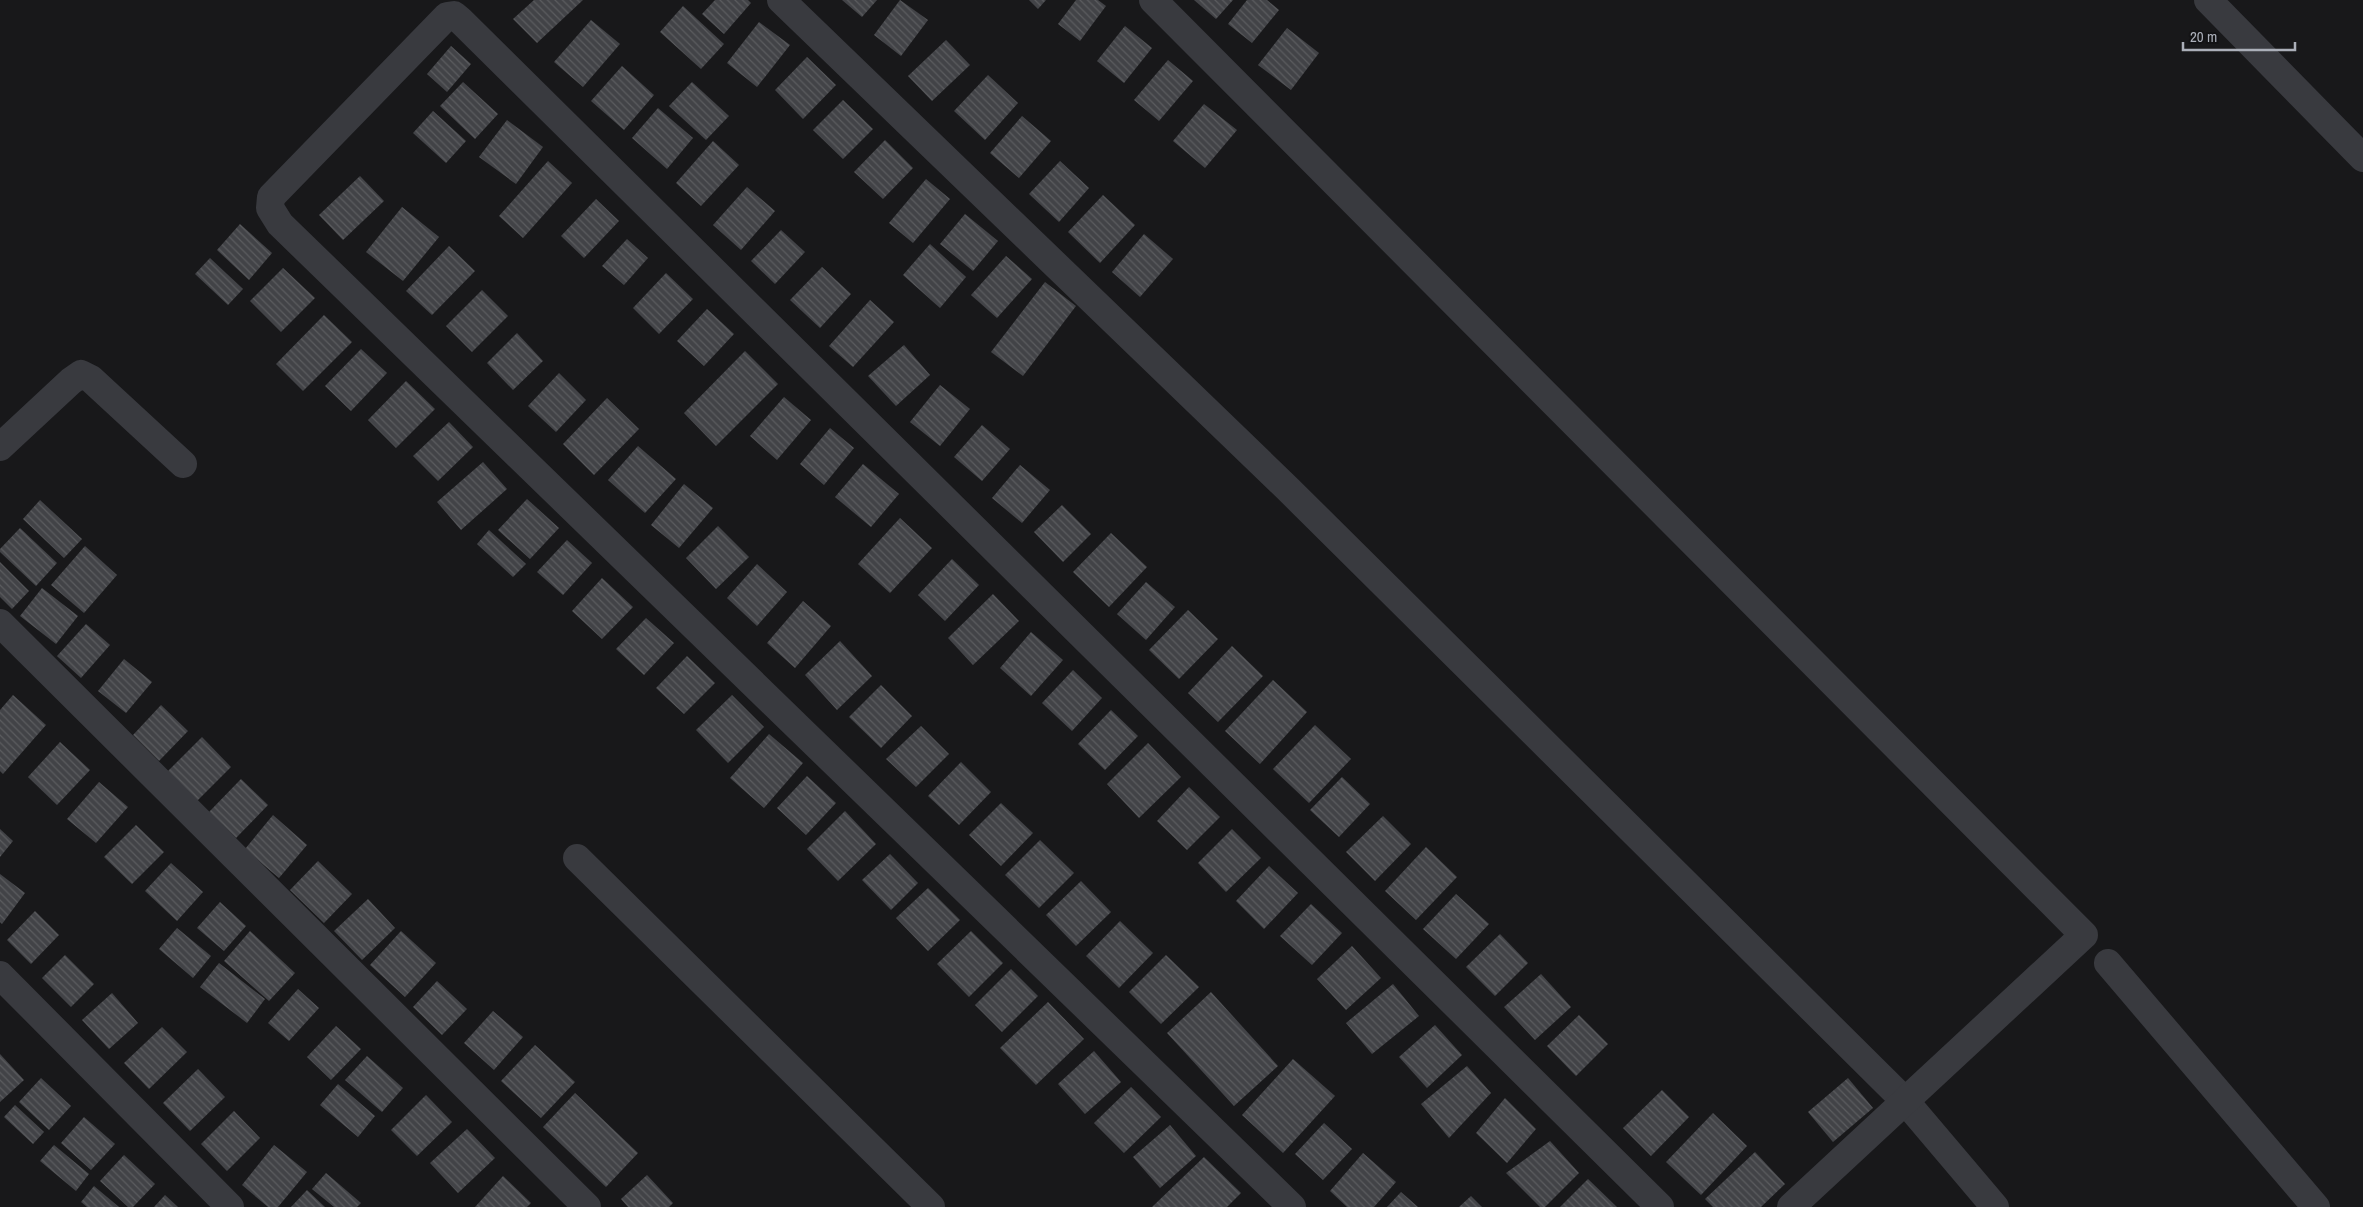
<svg xmlns="http://www.w3.org/2000/svg" width="2363" height="1207" font-family="'Archivo Narrow',sans-serif">
<style>
.building{fill:url(#building-back-hatch)}
.lines{fill:none;stroke-linecap:round;stroke-linejoin:round}
.minor{stroke:#393a3f;stroke-width:28}
</style>
<defs>
<pattern id="building-back-hatch" width="6" height="6" patternUnits="userSpaceOnUse" patternTransform="scale(1.25)"><rect width="6" height="6" fill="#424347"/><path d="M-1 5l2 2M0 0l6 6M5-1l2 2" fill="none" stroke="#5b5c5f"/></pattern>
</defs>
<rect width="100%" height="100%" fill="#18181a"/>
<g class="building">
<polygon points="534,0 583,0 537,43 513,19"/>
<polygon points="715,0 748,0 751,3 724,34 702,14"/>
<polygon points="842,0 877,0 862,17"/>
<polygon points="900,0 928,20 901,56 874,35"/>
<polygon points="1029,0 1046,0 1038,9"/>
<polygon points="1076,0 1098,0 1106,6 1080,41 1058,24"/>
<polygon points="1194,0 1233,0 1216,19"/>
<polygon points="1247,0 1267,0 1279,10 1252,43 1228,24"/>
<polygon points="683,6 724,44 701,69 660,32"/>
<polygon points="591,20 620,44 583,87 554,62"/>
<polygon points="759,22 790,45 757,87 727,63"/>
<polygon points="1125,26 1152,48 1124,83 1097,61"/>
<polygon points="1287,28 1319,53 1291,90 1258,65"/>
<polygon points="946,40 970,65 932,101 908,76"/>
<polygon points="451,46 471,64 447,92 427,74"/>
<polygon points="807,57 836,85 803,119 775,90"/>
<polygon points="1168,60 1193,81 1159,121 1134,100"/>
<polygon points="622,66 654,95 624,130 591,101"/>
<polygon points="988,75 1018,103 985,140 954,111"/>
<polygon points="463,82 498,114 475,139 440,106"/>
<polygon points="692,82 729,116 706,140 669,106"/>
<polygon points="843,100 873,129 843,159 813,130"/>
<polygon points="1204,104 1237,130 1205,168 1173,141"/>
<polygon points="658,108 693,138 667,169 632,138"/>
<polygon points="433,111 466,141 446,163 413,133"/>
<polygon points="1022,116 1051,141 1019,178 990,153"/>
<polygon points="507,120 543,147 516,184 479,157"/>
<polygon points="885,140 913,168 883,199 854,172"/>
<polygon points="713,141 739,165 701,206 676,183"/>
<polygon points="548,161 572,183 523,238 499,216"/>
<polygon points="1060,161 1089,188 1059,222 1029,194"/>
<polygon points="360,176 384,201 343,240 319,215"/>
<polygon points="926,179 950,199 913,243 889,223"/>
<polygon points="747,187 775,211 741,250 713,225"/>
<polygon points="1103,195 1135,225 1100,263 1068,232"/>
<polygon points="596,199 619,221 584,258 561,236"/>
<polygon points="402,207 439,237 403,281 366,252"/>
<polygon points="965,214 998,241 973,271 940,244"/>
<polygon points="240,224 272,253 249,280 217,250"/>
<polygon points="781,230 805,252 775,284 751,261"/>
<polygon points="1144,234 1173,259 1140,297 1112,272"/>
<polygon points="627,239 648,258 624,285 602,266"/>
<polygon points="930,244 966,277 940,308 903,275"/>
<polygon points="449,246 475,271 432,315 406,291"/>
<polygon points="1006,256 1032,279 997,318 971,295"/>
<polygon points="210,258 243,289 228,305 195,274"/>
<polygon points="822,267 851,294 820,328 790,300"/>
<polygon points="283,268 315,298 281,332 250,301"/>
<polygon points="666,273 693,299 659,334 633,308"/>
<polygon points="1045,282 1076,306 1023,376 991,352"/>
<polygon points="482,290 508,316 472,352 446,326"/>
<polygon points="870,300 894,322 853,367 829,346"/>
<polygon points="707,309 734,334 704,366 677,341"/>
<polygon points="324,315 352,342 303,391 276,364"/>
<polygon points="517,333 543,361 513,390 487,363"/>
<polygon points="904,345 930,375 896,406 868,376"/>
<polygon points="361,349 387,373 351,411 325,386"/>
<polygon points="745,351 778,384 716,446 684,413"/>
<polygon points="559,373 586,400 556,432 528,406"/>
<polygon points="406,381 435,409 396,448 368,420"/>
<polygon points="940,385 970,409 940,446 910,422"/>
<polygon points="784,397 811,420 777,460 750,436"/>
<polygon points="607,398 639,429 594,475 563,444"/>
<polygon points="449,422 473,447 438,481 413,456"/>
<polygon points="982,425 1010,449 982,481 954,457"/>
<polygon points="830,428 854,448 824,485 800,464"/>
<polygon points="638,446 676,479 645,513 608,480"/>
<polygon points="483,462 507,489 461,530 437,502"/>
<polygon points="863,464 899,494 871,527 835,497"/>
<polygon points="1020,465 1050,490 1022,523 992,498"/>
<polygon points="684,484 713,508 679,548 651,525"/>
<polygon points="527,499 559,528 530,559 498,530"/>
<polygon points="40,500 82,539 64,558 23,519"/>
<polygon points="1062,505 1091,534 1063,562 1034,532"/>
<polygon points="900,518 932,548 890,593 858,564"/>
<polygon points="718,526 749,557 716,589 686,558"/>
<polygon points="20,528 57,563 36,586 0,552 0,549"/>
<polygon points="489,530 526,564 513,577 477,544"/>
<polygon points="1111,533 1147,567 1109,607 1073,572"/>
<polygon points="567,540 592,563 563,595 537,572"/>
<polygon points="85,546 117,575 84,613 51,585"/>
<polygon points="952,559 979,585 945,621 918,595"/>
<polygon points="0,562 29,591 12,609 0,597"/>
<polygon points="757,564 787,592 757,626 727,598"/>
<polygon points="602,578 633,607 602,639 572,611"/>
<polygon points="1146,582 1175,607 1146,640 1117,614"/>
<polygon points="42,588 78,616 56,644 20,616"/>
<polygon points="993,594 1019,621 973,665 948,638"/>
<polygon points="803,601 831,626 795,668 767,643"/>
<polygon points="1188,610 1218,639 1179,679 1149,650"/>
<polygon points="646,618 674,643 644,675 616,649"/>
<polygon points="86,624 110,645 81,678 57,656"/>
<polygon points="1031,632 1063,660 1031,696 1000,668"/>
<polygon points="840,641 872,676 837,710 805,675"/>
<polygon points="1232,646 1263,676 1218,722 1188,693"/>
<polygon points="687,656 715,683 684,714 656,688"/>
<polygon points="124,659 152,682 126,713 98,691"/>
<polygon points="1073,670 1102,698 1072,731 1042,703"/>
<polygon points="1273,680 1307,712 1260,764 1225,731"/>
<polygon points="881,685 912,716 881,748 849,717"/>
<polygon points="13,695 46,725 3,774 0,771 0,710"/>
<polygon points="732,695 764,727 728,763 696,730"/>
<polygon points="161,705 188,731 159,761 133,735"/>
<polygon points="1111,710 1138,736 1105,770 1078,744"/>
<polygon points="1315,725 1351,759 1309,803 1273,769"/>
<polygon points="921,726 949,754 916,787 886,759"/>
<polygon points="769,734 803,763 764,808 730,778"/>
<polygon points="202,737 231,767 194,804 164,775"/>
<polygon points="60,742 90,770 57,805 28,777"/>
<polygon points="1148,743 1181,777 1139,818 1107,784"/>
<polygon points="961,762 991,792 959,825 928,796"/>
<polygon points="807,776 836,803 806,835 777,808"/>
<polygon points="1342,777 1370,804 1339,837 1310,810"/>
<polygon points="241,779 268,805 236,838 209,812"/>
<polygon points="99,782 128,807 96,843 67,819"/>
<polygon points="1189,787 1220,817 1187,850 1157,821"/>
<polygon points="1001,803 1033,833 1001,866 969,835"/>
<polygon points="845,811 876,844 838,881 807,849"/>
<polygon points="273,815 307,845 279,878 245,849"/>
<polygon points="1383,816 1411,844 1375,881 1346,852"/>
<polygon points="136,825 164,852 132,884 104,857"/>
<polygon points="0,829 13,841 0,857"/>
<polygon points="1232,829 1261,858 1226,892 1198,863"/>
<polygon points="1040,840 1074,873 1039,908 1005,875"/>
<polygon points="1426,847 1457,877 1416,920 1385,891"/>
<polygon points="890,854 918,883 891,910 862,880"/>
<polygon points="318,861 352,894 324,923 290,890"/>
<polygon points="171,863 203,892 177,921 145,891"/>
<polygon points="1269,866 1298,893 1264,929 1236,901"/>
<polygon points="0,874 25,893 2,924 0,922"/>
<polygon points="1081,881 1111,912 1076,946 1046,915"/>
<polygon points="928,888 960,920 928,951 896,918"/>
<polygon points="1456,894 1489,924 1456,959 1423,929"/>
<polygon points="368,899 395,928 362,960 334,931"/>
<polygon points="220,902 246,926 224,951 197,928"/>
<polygon points="1311,904 1342,933 1312,965 1280,936"/>
<polygon points="35,911 59,935 31,964 7,940"/>
<polygon points="1120,921 1153,953 1119,988 1086,956"/>
<polygon points="177,928 211,956 193,978 159,949"/>
<polygon points="250,931 295,973 269,1001 224,961"/>
<polygon points="401,931 436,963 405,997 370,965"/>
<polygon points="971,931 1003,963 969,997 937,964"/>
<polygon points="1500,934 1528,963 1495,996 1466,967"/>
<polygon points="1352,946 1381,978 1346,1010 1317,979"/>
<polygon points="65,955 94,984 71,1007 42,978"/>
<polygon points="1166,955 1199,987 1161,1024 1129,992"/>
<polygon points="219,963 265,999 247,1023 200,987"/>
<polygon points="1011,969 1038,996 1002,1032 975,1005"/>
<polygon points="1541,974 1571,1007 1535,1040 1504,1007"/>
<polygon points="437,981 467,1009 442,1035 413,1007"/>
<polygon points="1393,984 1419,1016 1372,1054 1346,1023"/>
<polygon points="298,989 319,1008 289,1041 268,1023"/>
<polygon points="1211,992 1278,1066 1234,1106 1167,1033"/>
<polygon points="112,993 138,1023 109,1049 82,1020"/>
<polygon points="1048,1002 1084,1039 1036,1085 1000,1048"/>
<polygon points="493,1011 523,1037 494,1070 464,1043"/>
<polygon points="1579,1015 1608,1044 1576,1076 1547,1046"/>
<polygon points="1435,1025 1462,1055 1427,1088 1399,1057"/>
<polygon points="336,1026 361,1049 331,1080 307,1057"/>
<polygon points="162,1027 187,1052 149,1089 124,1063"/>
<polygon points="535,1045 575,1082 541,1118 501,1081"/>
<polygon points="1094,1051 1121,1082 1085,1114 1058,1084"/>
<polygon points="0,1054 24,1080 0,1102"/>
<polygon points="367,1056 403,1088 382,1112 345,1080"/>
<polygon points="1293,1059 1335,1096 1283,1153 1242,1115"/>
<polygon points="1467,1066 1491,1093 1449,1138 1421,1104"/>
<polygon points="198,1069 225,1097 190,1131 163,1103"/>
<polygon points="41,1078 71,1106 49,1130 19,1102"/>
<polygon points="1848,1078 1873,1108 1833,1142 1808,1112"/>
<polygon points="338,1084 375,1116 358,1137 320,1105"/>
<polygon points="1131,1087 1161,1117 1124,1153 1094,1123"/>
<polygon points="1662,1090 1689,1117 1651,1156 1623,1128"/>
<polygon points="575,1093 638,1153 606,1187 543,1127"/>
<polygon points="426,1095 452,1122 417,1156 391,1130"/>
<polygon points="1505,1098 1536,1129 1507,1163 1476,1133"/>
<polygon points="15,1105 44,1132 33,1144 4,1117"/>
<polygon points="234,1111 260,1138 227,1171 201,1144"/>
<polygon points="1713,1113 1747,1146 1701,1195 1666,1162"/>
<polygon points="84,1117 115,1144 91,1170 61,1143"/>
<polygon points="1324,1123 1352,1149 1323,1180 1295,1154"/>
<polygon points="1170,1125 1196,1156 1160,1188 1133,1157"/>
<polygon points="467,1129 495,1158 458,1193 430,1163"/>
<polygon points="1550,1141 1579,1173 1545,1207 1540,1207 1506,1173"/>
<polygon points="54,1145 89,1174 76,1191 40,1161"/>
<polygon points="274,1145 307,1172 278,1207 268,1207 242,1185"/>
<polygon points="1755,1152 1785,1184 1761,1207 1713,1207 1705,1199"/>
<polygon points="1363,1153 1396,1182 1374,1207 1347,1207 1330,1191"/>
<polygon points="124,1155 155,1184 133,1207 128,1207 100,1181"/>
<polygon points="1204,1157 1241,1193 1227,1207 1152,1207"/>
<polygon points="326,1173 361,1203 357,1207 334,1207 312,1189"/>
<polygon points="647,1175 673,1203 669,1207 628,1207 621,1199"/>
<polygon points="503,1176 531,1203 527,1207 475,1207"/>
<polygon points="1588,1179 1617,1207 1560,1207"/>
<polygon points="94,1186 119,1207 87,1207 81,1202"/>
<polygon points="307,1190 325,1207 291,1207"/>
<polygon points="1401,1192 1418,1207 1387,1207"/>
<polygon points="165,1195 178,1207 154,1207"/>
<polygon points="1471,1196 1482,1207 1459,1207"/>
</g>
<g class="lines">
<g class="minor">
<polyline points="781,0 1288,489 1906,1102 1995,1207"/>
<polyline points="1153,0 2084,935 1791,1207"/>
<polyline points="2208,0 2363,158"/>
<polyline points="0,447 71,381 81,374 91,379 183,464"/>
<polyline points="0,623 587,1207"/>
<polyline points="577,858 931,1207"/>
<polyline points="2108,963 2316,1207"/>
<polyline points="0,975 230,1207"/>
<polyline points="1292,1207 280,224 270,208 271,197 447,16 454,15 460,20 1660,1207"/>
</g>
</g>
<path d="M2183 42v8h112v-8" fill="none" stroke="#abafb9" stroke-width="2.5"/>
<text x="2190" y="42" font-size="15" fill="#abafb9" stroke="#131315" stroke-width="4" paint-order="stroke">20 m</text>
</svg>
